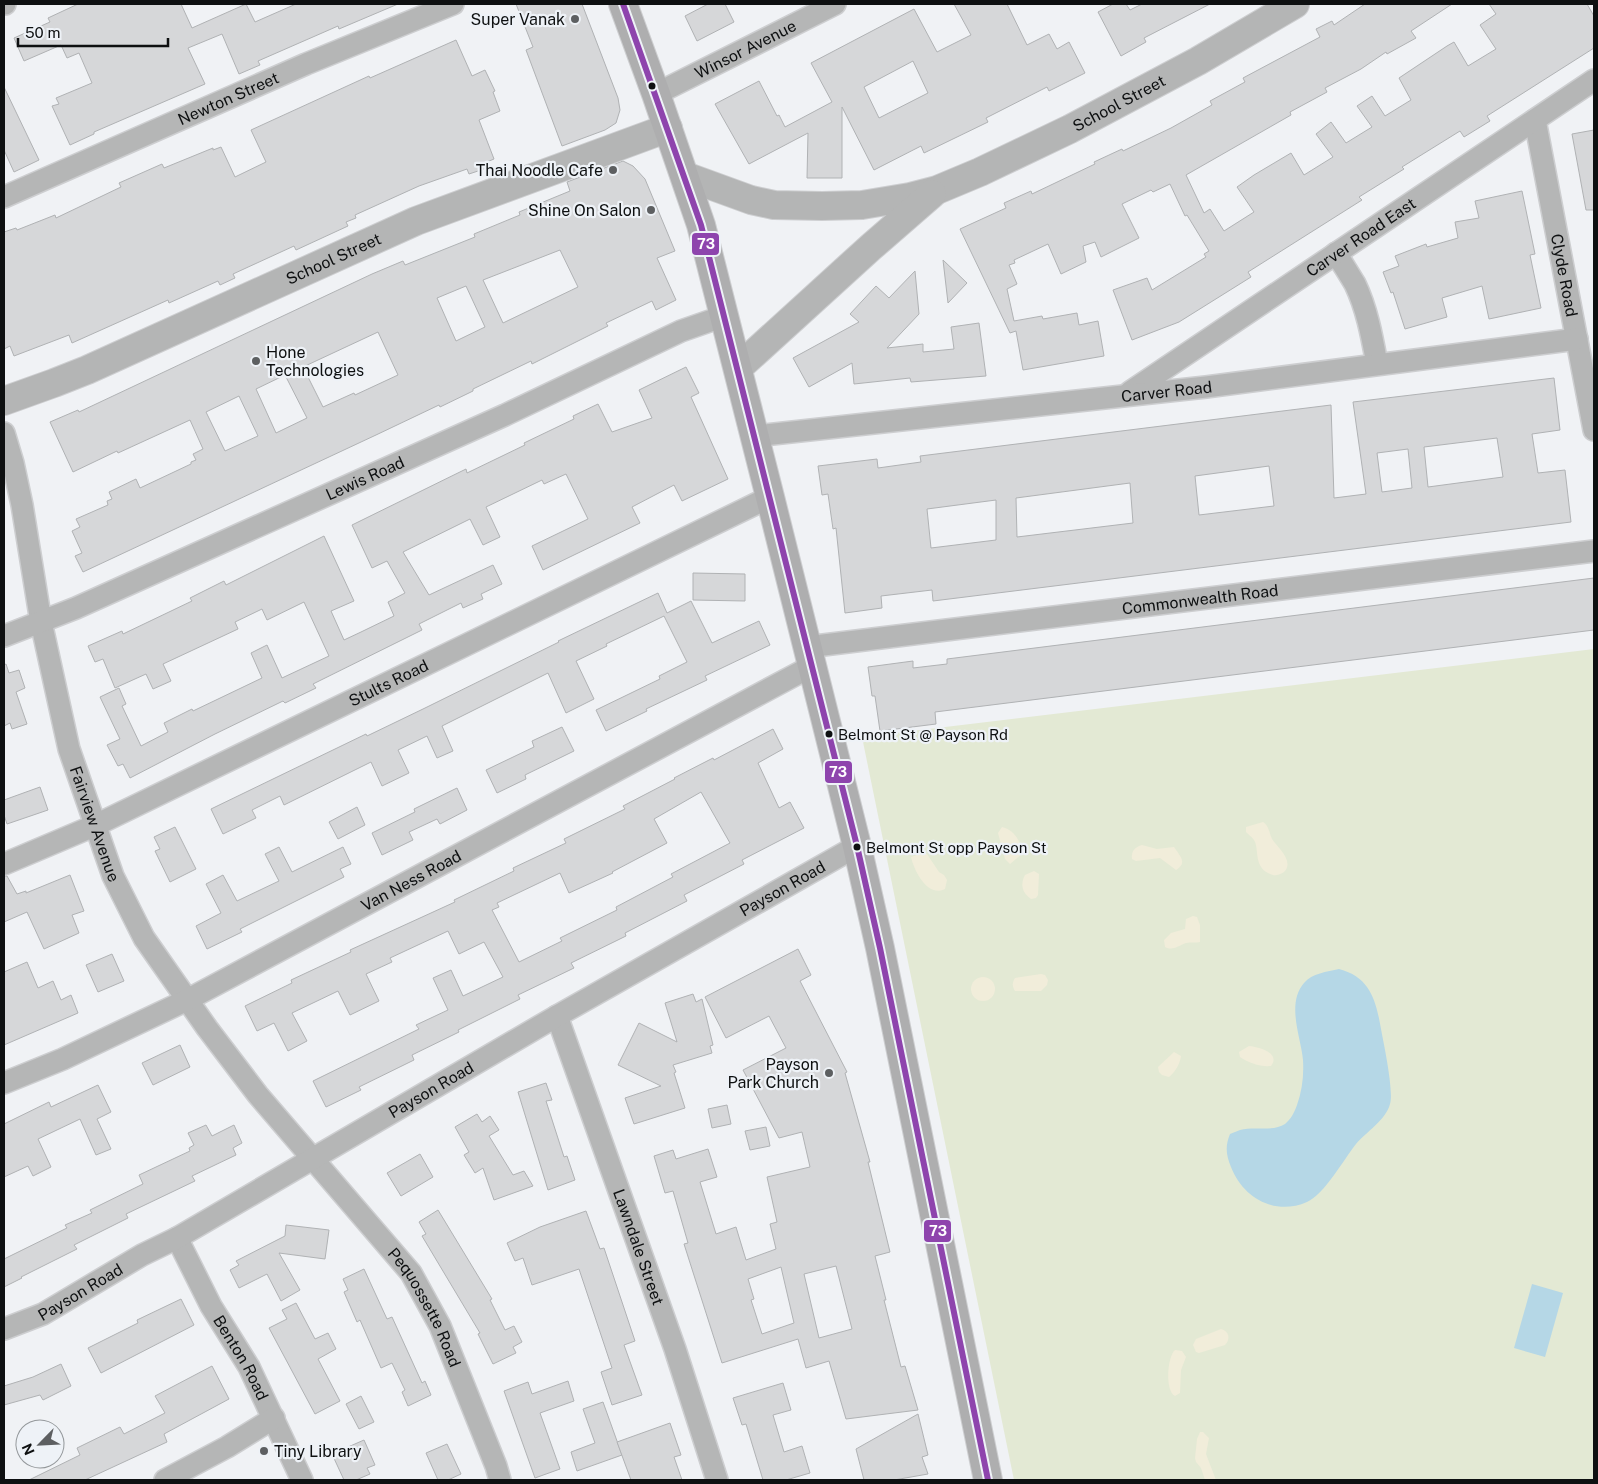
<svg xmlns="http://www.w3.org/2000/svg" width="1598" height="1484" font-family="'Public Sans',sans-serif">
<style>
.green{fill:#e3e9d4}
.sand{fill:#f1edda}
.water{fill:#b5d7e6}
.building{fill:#d6d7d9;stroke:#b0b2b4;fill-rule:evenodd}
.lines{fill:none;stroke-linecap:round;stroke-linejoin:round}
.street-casing{stroke:#cdced0;stroke-width:24}
.secondary-casing{stroke:#cdced0;stroke-width:30}
.primary-casing{stroke:#cdced0;stroke-width:30}
.street{stroke:#b5b6b6;stroke-width:21}
.secondary{stroke:#b4b5b5;stroke-width:28}
.primary{stroke:#aeaeaf;stroke-width:28}
.bus-1-casing{stroke:#eef2f7;stroke-width:10}
.bus-1{stroke:#8e44ad;stroke-width:6}
.poi-dot{fill:#5d5f61;stroke:#eef2f7;stroke-width:2}
.bus-dot{fill:#0e1011;stroke:#eef2f7;stroke-width:2}
.labels{text-anchor:middle;stroke-width:4.5;stroke-linejoin:round;paint-order:stroke}
.bus-label{font-size:15px;fill:#0e1011;stroke:#eef2f7;text-anchor:start}
.poi-label{font-size:16px;fill:#0e1011;stroke:#eef2f7;text-anchor:end}
.street-label{font-size:16px;fill:#0e1011;stroke:#eef2f7}
.line-badge{stroke:#eef2f7;stroke-width:2}
.badge-label{font-size:14px;text-anchor:middle;font-weight:bold;fill:#fff}
</style>
<rect width="100%" height="100%" fill="#f0f2f5"/>
<polygon class="green" points="1594,649 1594,1480 1014,1480 862,737"/>
<g class="sand">
<path d="M 1263,822 C 1269,826 1269,832 1272,839 C 1277,847 1295,861 1284,872 C 1281,874 1276,876 1273,875 C 1252,869 1260,849 1254,840 C 1252,837 1248,834 1246,832 L 1246,827 Z"/>
<path d="M 1002,827 C 1014,830 1022,842 1022,854 L 1010,864 L 1005,859 L 998,833 Z"/>
<path d="M 1142,845 L 1157,849 L 1174,847 C 1180,856 1188,863 1176,870 L 1160,858 L 1136,861 L 1132,859 C 1131,851 1135,847 1142,845 Z"/>
<path d="M 922,853 L 927,854 L 939,872 L 944,875 L 947,880 L 945,889 C 928,898 914,871 911,857 Z"/>
<path d="M 1034,871 L 1039,874 L 1038,895 L 1036,898 L 1031,899 C 1022,893 1020,884 1025,875 Z"/>
<path d="M 1193,916 L 1197,917 L 1200,925 L 1200,942 C 1196,943 1191,942 1186,943 C 1178,946 1173,951 1165,947 L 1164,940 L 1171,933 L 1185,929 L 1186,919 Z"/>
<path d="M 1041,974 L 1045,975 L 1048,980 L 1047,985 L 1041,991 L 1015,991 C 1012,986 1012,983 1015,978 Z"/>
<circle cx="983" cy="989" r="12"/>
<path d="M 1249,1046 C 1259,1047 1281,1053 1271,1066 C 1260,1067 1249,1063 1240,1057 L 1239,1052 Z"/>
<path d="M 1174,1052 L 1181,1056 C 1180,1064 1175,1072 1169,1077 L 1162,1075 L 1159,1072 L 1158,1067 Z"/>
<path d="M 1221,1329 C 1229,1331 1231,1339 1225,1345 L 1199,1353 L 1196,1352 L 1193,1345 L 1196,1339 Z"/>
<path d="M 1175,1350 L 1182,1351 L 1186,1357 L 1181,1370 L 1180,1393 L 1175,1396 C 1165,1391 1167,1357 1175,1350 Z"/>
<polygon points="1200,1432 1203,1432 1209,1438 1206,1454 1216,1480 1205,1480 1201,1468 1196,1462 1195,1458 1197,1439"/>
</g>
<g class="water">
<path d="M 1339,969 C 1370,977 1376,1000 1381,1029 C 1384,1045 1394,1091 1390,1104 C 1386,1120 1366,1132 1356,1144 C 1344,1159 1324,1195 1307,1202 C 1275,1216 1243,1198 1231,1167 C 1226,1155 1225,1146 1230,1134 C 1233,1133 1237,1131 1240,1130 C 1254,1126 1273,1132 1285,1124 C 1291,1119 1294,1113 1297,1105 C 1302,1091 1304,1076 1303,1060 C 1301,1037 1286,1004 1304,983 C 1312,973 1327,972 1339,969 Z"/>
<polygon points="1532,1284 1563,1293 1545,1357 1514,1348"/>
</g>
<g class="building">
<polygon points="78,4 181,4 192,28 246,4 255,22 296,4 398,4 339,29 338,26 258,61 260,65 239,74 222,34 188,48 205,84 94,132 94,134 70,145 52,106 59,104 56,98 92,83 79,53 67,58 61,45 24,61 14,38 50,22 48,18"/>
<polygon points="516,4 582,4 618,98 620,110 616,123 605,130 562,146 526,50 533,47"/>
<polygon points="708,4 725,4 734,22 697,41 685,16"/>
<path d="M 954,4 L 1007,4 L 1027,45 L 1049,34 L 1057,49 L 1069,42 L 1085,73 L 1049,91 L 1047,87 L 986,118 L 988,122 L 924,153 L 921,146 L 874,170 L 842,107 L 842,178 L 807,178 L 808,133 L 749,164 L 715,104 L 759,81 L 777,116 L 779,115 L 785,127 L 832,102 L 811,63 L 914,9 L 937,52 L 971,35 ZM 913,61 L 928,93 L 879,118 L 864,87 Z"/>
<polygon points="1113,4 1126,4 1130,10 1142,4 1210,4 1144,38 1146,42 1121,56 1098,12"/>
<polygon points="1365,4 1452,4 1411,31 1416,38 1387,54 1386,52 1361,69 1325,88 1327,92 1290,112 1291,115 1186,175 1204,213 1210,209 1224,231 1254,212 1237,187 1254,175 1291,153 1304,175 1333,157 1316,134 1331,122 1346,143 1372,127 1357,106 1372,96 1385,116 1411,100 1399,78 1447,46 1454,42 1468,66 1496,49 1480,25 1496,14 1489,4 1587,4 1594,16 1594,48 1487,116 1490,121 1464,137 1460,131 1402,167 1404,169 1359,197 1362,200 1248,272 1251,277 1179,322 1132,340 1113,290 1147,278 1152,290 1206,257 1204,254 1209,251 1187,215 1185,216 1170,184 1153,192 1151,190 1122,204 1139,238 1101,257 1095,242 1083,246 1086,262 1061,274 1048,244 1014,260 1015,263 1009,265 1017,284 1007,289 1014,321 1042,316 1043,319 1077,313 1079,325 1098,321 1104,356 1023,370 1016,331 1010,333 960,229 1006,208 1004,203 1031,191 1032,194 1095,164 1094,162 1122,149 1123,151 1171,128 1212,105 1210,101 1245,82 1243,78 1320,37 1316,29 1332,21 1334,25"/>
<polygon points="456,40 472,76 485,70 495,91 493,92 500,111 479,120 494,159 482,164 484,169 469,174 467,169 419,186 355,215 356,218 346,222 348,226 296,250 294,246 233,274 235,278 220,285 218,281 169,303 168,300 72,343 69,335 14,356 10,346 4,349 4,232 16,228 17,230 55,215 56,218 121,187 119,183 162,164 164,168 213,148 213,150 221,147 235,177 266,162 251,130 369,76 370,78"/>
<polygon points="4,87 39,160 14,172 4,150"/>
<polygon points="1594,130 1594,210 1586,210 1572,134"/>
<path d="M 623,161 L 633,166 L 645,179 L 675,251 L 657,258 L 676,300 L 656,310 L 652,301 L 606,323 L 608,326 L 532,364 L 531,361 L 473,389 L 473,391 L 440,407 L 439,405 L 376,435 L 83,572 L 75,556 L 82,553 L 72,531 L 80,527 L 76,519 L 108,505 L 107,501 L 112,499 L 109,492 L 136,479 L 140,488 L 191,464 L 191,462 L 196,460 L 193,454 L 203,449 L 190,420 L 118,453 L 117,451 L 73,472 L 50,422 L 78,410 L 79,412 L 372,274 L 403,261 L 405,265 L 475,237 L 474,234 L 520,215 L 519,212 L 570,191 L 567,182 ZM 560,250 L 578,287 L 503,323 L 483,280 ZM 466,286 L 485,327 L 456,341 L 437,298 ZM 378,332 L 398,375 L 355,395 L 354,393 L 323,407 L 303,367 ZM 285,375 L 307,418 L 276,433 L 256,389 ZM 239,396 L 258,436 L 225,451 L 206,412 Z"/>
<polygon points="1522,191 1535,254 1530,255 1541,308 1489,319 1482,286 1442,298 1447,317 1405,329 1393,292 1391,293 1383,272 1399,266 1395,256 1426,244 1427,247 1458,238 1455,222 1479,218 1475,201"/>
<polygon points="943,260 967,283 948,303"/>
<polygon points="915,271 919,314 887,348 923,344 923,352 954,349 951,327 979,323 986,376 911,382 910,378 854,384 852,363 809,387 793,358 859,322 850,314 876,286 889,298"/>
<polygon points="686,367 699,393 691,397 728,479 682,501 674,485 632,507 640,523 543,570 532,546 588,519 566,474 544,484 542,480 486,507 500,537 483,545 470,519 403,552 429,595 493,565 502,584 481,594 483,599 463,608 461,603 419,624 422,630 313,684 316,688 285,703 283,701 215,734 130,778 123,764 118,766 107,745 120,739 100,697 119,688 126,704 122,706 141,746 168,732 164,723 192,709 193,711 262,678 251,653 267,645 282,678 329,656 304,602 267,620 262,609 235,622 238,629 163,664 171,681 153,689 146,674 115,688 103,659 95,662 88,646 122,631 123,634 192,601 190,598 224,581 226,585 324,536 354,601 331,611 344,640 361,632 394,616 388,602 405,593 387,561 372,568 352,525 466,469 467,473 525,445 524,443 574,419 573,416 598,404 612,432 652,418 639,390"/>
<path d="M 1554,378 L 1560,430 L 1532,434 L 1538,473 L 1565,470 L 1571,522 L 933,601 L 932,590 L 881,596 L 882,608 L 845,613 L 836,528 L 833,529 L 828,494 L 822,495 L 818,466 L 877,459 L 878,468 L 921,462 L 920,456 L 1331,405 L 1334,498 L 1366,494 L 1353,402 ZM 1497,438 L 1503,477 L 1428,487 L 1424,447 ZM 1408,449 L 1412,488 L 1382,492 L 1377,453 ZM 1269,466 L 1274,506 L 1199,515 L 1195,476 ZM 1130,483 L 1133,523 L 1017,537 L 1016,498 ZM 996,500 L 996,540 L 931,548 L 927,509 Z"/>
<polygon points="693,573 745,574 745,601 693,600"/>
<polygon points="1594,578 1594,630 935,712 936,724 880,731 875,696 872,696 868,667 913,661 913,668 947,664 947,659"/>
<polygon points="658,593 667,613 691,601 712,643 759,621 770,645 705,676 707,680 646,709 647,711 606,731 596,710 660,679 659,676 687,662 664,616 606,644 607,646 576,661 594,699 566,713 548,673 442,726 453,751 437,758 427,736 398,750 409,773 382,786 371,762 284,805 280,796 252,810 256,818 223,834 211,809 366,734 367,736 423,709 559,642 558,641"/>
<polygon points="6,664 9,673 19,670 25,688 16,692 27,724 12,729 10,723 4,726 4,665"/>
<polygon points="562,727 574,751 525,775 526,779 497,793 486,770 534,747 532,741"/>
<path d="M 773,729 L 783,749 L 758,763 L 779,808 L 790,802 L 804,828 L 742,860 L 744,864 L 684,895 L 687,901 L 625,933 L 626,936 L 571,963 L 574,968 L 518,995 L 520,999 L 458,1030 L 459,1032 L 412,1055 L 414,1060 L 359,1087 L 361,1090 L 326,1107 L 313,1081 L 419,1029 L 416,1025 L 448,1010 L 433,978 L 451,970 L 463,996 L 503,977 L 484,942 L 459,954 L 448,931 L 390,958 L 392,962 L 366,974 L 379,1001 L 350,1015 L 338,991 L 292,1013 L 307,1041 L 288,1051 L 274,1023 L 257,1031 L 245,1006 L 292,983 L 291,980 L 351,952 L 350,950 L 455,902 L 454,900 L 514,871 L 513,868 L 566,843 L 564,839 L 625,809 L 623,806 L 675,779 L 674,778 L 713,758 L 714,760 ZM 701,792 L 730,843 L 671,874 L 673,877 L 616,907 L 617,910 L 560,938 L 562,941 L 519,962 L 492,910 L 499,907 L 497,903 L 560,873 L 569,893 L 613,873 L 612,872 L 667,843 L 654,819 Z"/>
<polygon points="40,787 48,810 7,824 4,815 4,800"/>
<polygon points="457,788 467,810 440,824 437,819 409,832 413,840 382,855 372,833 415,812 414,809"/>
<polygon points="357,807 365,825 338,839 329,822"/>
<polygon points="175,827 196,869 170,882 155,851 160,849 154,837"/>
<polygon points="279,847 292,872 343,847 351,864 340,869 344,877 240,929 242,932 207,949 196,926 221,913 206,884 223,875 237,901 279,881 265,854"/>
<polygon points="70,875 84,911 72,915 79,933 44,949 27,912 4,922 4,876 7,876 17,894 26,891 26,893"/>
<path d="M 798,949 L 811,975 L 800,981 L 847,1072 L 845,1073 L 870,1162 L 868,1162 L 890,1252 L 875,1256 L 886,1300 L 884,1300 L 901,1367 L 905,1366 L 918,1410 L 846,1419 L 829,1361 L 806,1368 L 798,1339 L 722,1363 L 684,1244 L 688,1243 L 673,1191 L 665,1193 L 654,1156 L 673,1150 L 676,1159 L 708,1149 L 717,1177 L 700,1182 L 716,1234 L 736,1227 L 746,1260 L 776,1249 L 770,1224 L 777,1222 L 767,1177 L 810,1167 L 802,1132 L 779,1138 L 743,1070 L 786,1048 L 769,1016 L 726,1038 L 705,997 ZM 836,1266 L 852,1329 L 819,1338 L 804,1274 ZM 781,1267 L 794,1323 L 762,1334 L 751,1300 L 754,1299 L 748,1279 Z"/>
<polygon points="112,954 124,981 98,992 86,965"/>
<polygon points="27,962 38,988 53,981 61,1000 71,995 78,1013 4,1045 4,972"/>
<polygon points="693,994 696,1002 702,999 713,1045 710,1046 712,1053 673,1065 676,1072 674,1073 685,1108 634,1124 625,1098 661,1086 618,1065 639,1023 677,1042 665,1003"/>
<polygon points="180,1045 190,1067 153,1085 142,1063"/>
<polygon points="546,1083 552,1100 546,1101 564,1157 567,1156 575,1180 548,1190 518,1092"/>
<polygon points="98,1085 111,1112 97,1119 111,1149 96,1155 80,1119 38,1139 51,1167 33,1176 28,1166 4,1177 4,1124 49,1102 51,1107"/>
<polygon points="727,1105 731,1124 712,1128 708,1109"/>
<polygon points="477,1114 482,1122 490,1116 499,1130 489,1136 513,1175 524,1171 533,1186 494,1200 483,1168 475,1173 464,1155 469,1152 455,1127"/>
<polygon points="206,1125 212,1136 234,1125 242,1143 233,1148 236,1155 192,1176 195,1181 126,1214 128,1218 74,1245 77,1249 21,1277 22,1278 4,1287 4,1259 67,1228 65,1225 92,1213 90,1210 143,1184 139,1175 190,1151 189,1148 194,1145 188,1133"/>
<polygon points="766,1127 770,1146 750,1150 745,1131"/>
<polygon points="420,1154 433,1177 401,1196 387,1173"/>
<polygon points="438,1210 492,1299 490,1300 505,1330 514,1326 522,1342 513,1347 516,1353 493,1364 478,1334 480,1333 422,1236 426,1234 419,1222"/>
<polygon points="586,1211 600,1249 604,1248 635,1341 624,1345 642,1395 612,1405 601,1372 612,1368 579,1269 532,1285 523,1258 515,1261 507,1243 540,1227"/>
<polygon points="286,1225 329,1230 325,1259 279,1253 300,1290 281,1301 267,1274 239,1288 230,1270 239,1265 236,1261 285,1236"/>
<polygon points="364,1269 387,1319 392,1317 422,1383 425,1381 431,1395 408,1406 402,1392 405,1390 392,1363 381,1368 360,1320 357,1322 344,1292 348,1290 343,1279"/>
<polygon points="181,1299 194,1325 101,1373 88,1348 138,1323 137,1320"/>
<polygon points="296,1303 315,1339 328,1333 336,1349 318,1359 340,1401 315,1414 269,1328 287,1319 282,1310"/>
<polygon points="61,1364 71,1386 43,1400 40,1395 4,1405 4,1386 33,1377"/>
<polygon points="212,1366 229,1399 164,1434 167,1442 85,1480 29,1480 80,1455 77,1448 120,1427 124,1434 165,1413 155,1396"/>
<polygon points="568,1381 574,1401 540,1413 560,1469 535,1478 504,1391 528,1382 532,1394"/>
<polygon points="783,1383 791,1410 773,1415 784,1452 802,1446 810,1473 786,1480 763,1480 746,1424 742,1425 733,1398"/>
<polygon points="361,1396 374,1422 359,1429 346,1404"/>
<polygon points="603,1402 622,1455 577,1471 571,1452 595,1443 583,1409"/>
<polygon points="918,1414 928,1455 922,1457 928,1474 894,1480 864,1480 856,1449"/>
<polygon points="670,1423 681,1455 674,1457 682,1480 631,1480 617,1442"/>
<polygon points="364,1440 375,1465 367,1468 370,1474 356,1480 344,1480 332,1454"/>
<polygon points="447,1444 461,1474 448,1480 438,1480 426,1453"/>
</g>
<g class="lines">
<g class="street-casing">
<g id="street">
<polyline points="4,4 5,4"/>
<path id="s1" d="M 656,94 L 835,4"/>
<path id="s2" d="M 1535,120 L 1594,430"/>
<path id="s3" d="M 4,197 L 306,64 L 453,4"/>
<path d="M 1336,253 C 1342,263 1349,274 1355,284 C 1367,309 1372,337 1377,364"/>
<path id="s4" d="M 1130,392 L 1594,80"/>
<path id="s5" d="M 4,433 L 13,463 L 22,505 L 41,622 L 69,749 L 113,876 L 144,938 L 207,1028 L 258,1095 L 411,1273 L 440,1326 L 496,1466 L 500,1480"/>
<path id="s6" d="M 755,436 L 1206,387 L 1577,339"/>
<path id="s7" d="M 4,636 L 76,608 L 505,415 L 681,331 L 724,316"/>
<path id="s8" d="M 807,647 L 1594,551"/>
<path id="s9" d="M 4,864 L 96,825 L 770,497"/>
<path id="s10" d="M 557,1016 L 675,1349 L 717,1480"/>
<path id="s11" d="M 4,1083 L 63,1059 L 187,1000 L 812,666"/>
<path id="s12" d="M 177,1238 L 211,1306 L 249,1367 L 302,1480"/>
<path id="s13" d="M 4,1329 L 43,1314 L 142,1255 L 177,1238 L 557,1016 L 857,846"/>
<polyline points="165,1480 227,1447 274,1418"/>
</g>
</g>
<g class="secondary-casing">
<g id="secondary">
<path id="s14" d="M 685,176 L 751,200 L 774,205 L 822,206 L 862,205 L 910,197 L 937,190 L 980,172 L 1070,129 L 1198,61 L 1295,4"/>
<polyline points="738,368 871,247 932,194"/>
<path id="s15" d="M 4,401 L 54,383 L 87,370 L 416,221 L 668,128"/>
</g>
</g>
<g class="primary-casing">
<polyline id="primary" points="623,4 656,94 701,225 770,497 857,846 880,948 988,1480"/>
</g>
<use href="#street" class="street"/>
<use href="#secondary" class="secondary"/>
<use href="#primary" class="primary"/>
<g class="bus-1-casing">
<polyline id="bus-1" points="623,4 701,225 857,846 880,948 988,1480"/>
</g>
<use href="#bus-1" class="bus-1"/>
</g>
<g class="poi-dot">
<circle cx="575" cy="19" r="5"/>
<circle cx="613" cy="170" r="5"/>
<circle cx="651" cy="210" r="5"/>
<circle cx="256" cy="361" r="5"/>
<circle cx="829" cy="1073" r="5"/>
<circle cx="264" cy="1451" r="5"/>
</g>
<g class="bus-dot">
<circle cx="652" cy="86" r="4.5"/>
<circle cx="829" cy="734" r="4.5"/>
<circle cx="857" cy="847" r="4.5"/>
</g>
<g class="labels">
<g class="bus-label">
<text x="838" y="740">Belmont St @ Payson Rd</text>
<text x="866" y="853">Belmont St opp Payson St</text>
</g>
<g class="poi-label">
<text x="565" y="25">Super Vanak</text>
<text x="603" y="176">Thai Noodle Cafe</text>
<text x="641" y="216">Shine On Salon</text>
<text x="266" y="358" text-anchor="start">Hone<tspan x="266" dy="18">Technologies</tspan></text>
<text x="819" y="1070">Payson<tspan x="819" dy="18">Park Church</tspan></text>
<text x="274" y="1457" text-anchor="start">Tiny Library</text>
</g>
<g class="street-label">
<text dy="6" stroke="none"><textPath href="#s1" startOffset="100">Winsor Avenue</textPath></text>
<text dy="6" stroke="none"><textPath href="#s3" startOffset="245">Newton Street</textPath></text>
<text dy="6" stroke="none"><textPath href="#s14" startOffset="460">School Street</textPath></text>
<text dy="6" stroke="none"><textPath href="#s4" startOffset="278">Carver Road East</textPath></text>
<text dy="6" stroke="none"><textPath href="#s15" startOffset="359">School Street</textPath></text>
<text dy="6" stroke="none"><textPath href="#s2" startOffset="158">Clyde Road</textPath></text>
<text dy="6" stroke="none"><textPath href="#s6" startOffset="414">Carver Road</textPath></text>
<text dy="6" stroke="none"><textPath href="#s7" startOffset="394">Lewis Road</textPath></text>
<text dy="6" stroke="none"><textPath href="#s8" startOffset="396">Commonwealth Road</textPath></text>
<text dy="6" stroke="none"><textPath href="#s9" startOffset="425">Stults Road</textPath></text>
<text dy="6" stroke="none"><textPath href="#s5" startOffset="402">Fairview Avenue</textPath></text>
<text dy="6" stroke="none"><textPath href="#s11" startOffset="455">Van Ness Road</textPath></text>
<text dy="6" stroke="none"><textPath href="#s13" startOffset="895">Payson Road</textPath></text>
<text dy="6" stroke="none"><textPath href="#s13" startOffset="490">Payson Road</textPath></text>
<text dy="6" stroke="none"><textPath href="#s10" startOffset="245">Lawndale Street</textPath></text>
<text dy="6" stroke="none"><textPath href="#s13" startOffset="85">Payson Road</textPath></text>
<text dy="6" stroke="none"><textPath href="#s5" startOffset="992">Pequossette Road</textPath></text>
<text dy="6" stroke="none"><textPath href="#s12" startOffset="136">Benton Road</textPath></text>
</g>
</g>
<g class="line-badge">
<rect x="691" y="232" width="29" height="24" rx="5" fill="#8e44ad"/>
<rect x="824" y="760" width="29" height="24" rx="5" fill="#8e44ad"/>
<rect x="923" y="1219" width="29" height="24" rx="5" fill="#8e44ad"/>
</g>
<g class="badge-label">
<text x="706" y="249">73</text>
<text x="838" y="777">73</text>
<text x="938" y="1236">73</text>
</g>
<rect width="1598" height="1484" fill="none" stroke="#0e1011" stroke-width="10"/>
<g transform="translate(40 1444) rotate(246)"><circle r="24" fill="#eef2f7" stroke="#94989b"/>
<path d="M0-4L9 19L0 12L-9 19Z" fill="#5d5f61"/>
<text y="-8" font-size="14" font-weight="bold" text-anchor="middle" fill="#0e1011">N</text>
</g>
<path d="M18 38v8h150v-8" fill="none" stroke="#0e1011" stroke-width="2.5"/>
<text x="25" y="38" font-size="15" fill="#0e1011" stroke="#eef2f7" stroke-width="4" paint-order="stroke">50 m</text>
</svg>
